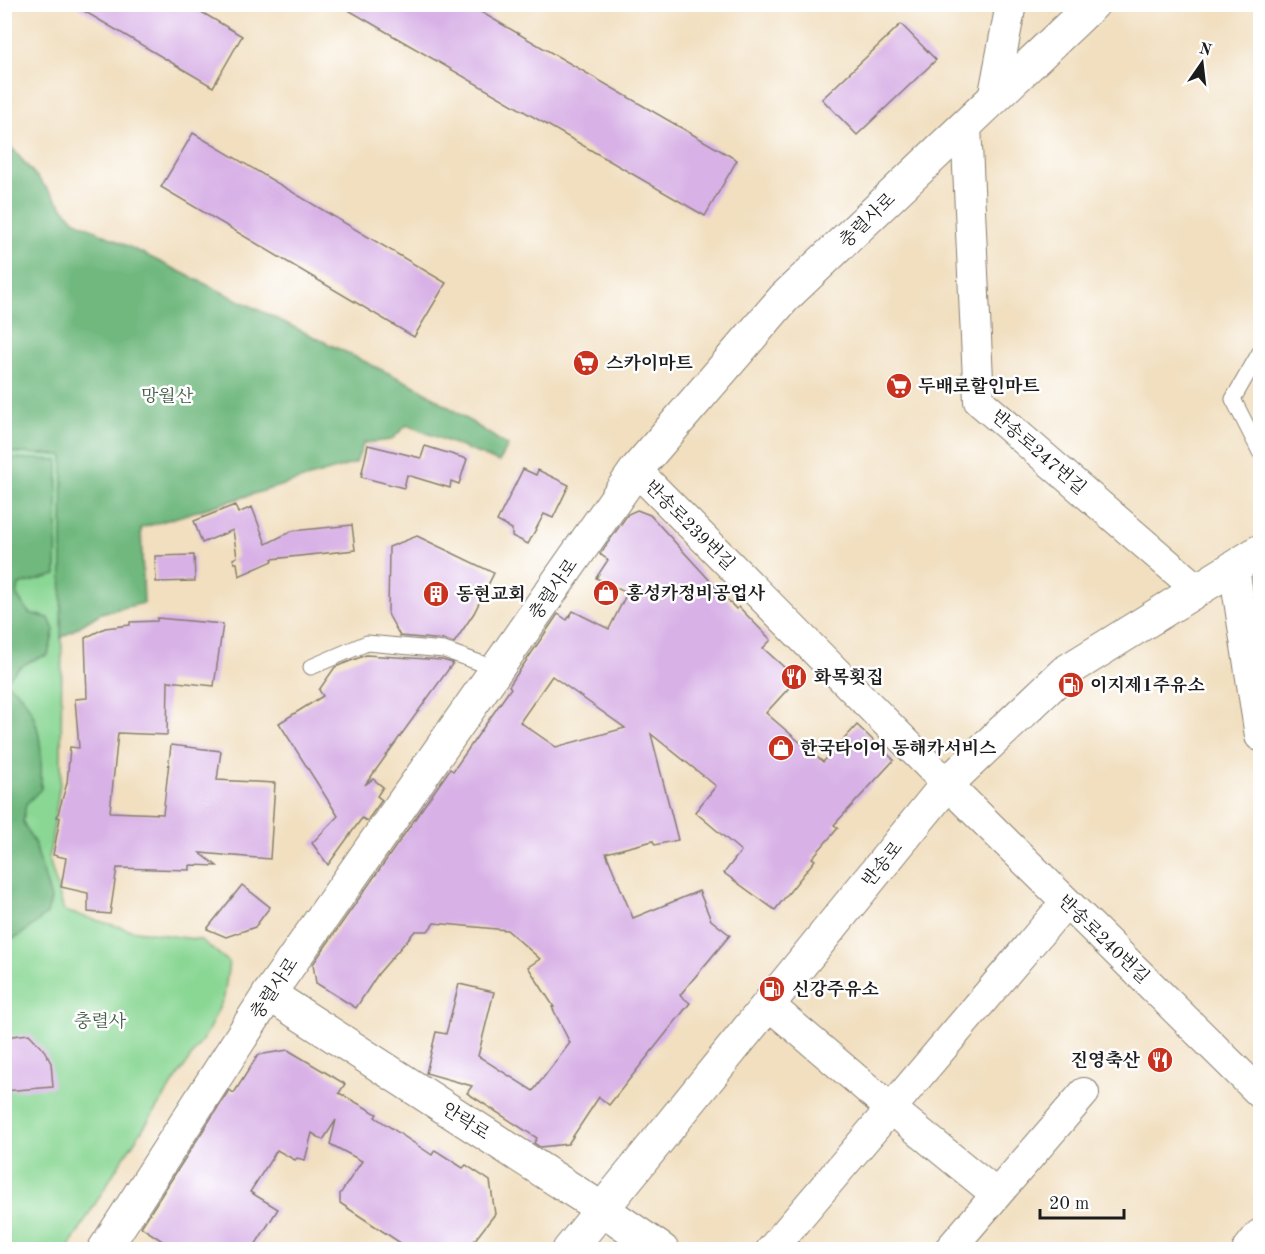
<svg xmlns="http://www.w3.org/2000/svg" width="1265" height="1254" font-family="'Old Standard TT','Noto Serif KR',serif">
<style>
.green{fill:#8ad794;stroke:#537a58;stroke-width:1.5}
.forest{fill:#6fb87e;stroke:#466a4d;stroke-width:1.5}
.building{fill:#d8b1e6;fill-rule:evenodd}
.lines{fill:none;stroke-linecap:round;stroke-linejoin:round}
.lane-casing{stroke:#867e6e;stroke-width:17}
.street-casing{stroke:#867e6e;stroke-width:32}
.secondary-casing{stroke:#867e6e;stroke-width:35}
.primary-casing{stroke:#867e6e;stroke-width:35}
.lane{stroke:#fff;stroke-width:15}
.street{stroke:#fff;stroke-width:30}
.secondary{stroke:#fff;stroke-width:33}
.primary{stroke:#fff;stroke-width:33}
.labels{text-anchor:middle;stroke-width:5;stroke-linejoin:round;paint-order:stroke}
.street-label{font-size:18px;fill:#1c1c1c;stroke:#fff}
.poi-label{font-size:18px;font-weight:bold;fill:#1c1c1c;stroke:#fff;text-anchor:start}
.park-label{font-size:18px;fill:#425d46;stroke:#fff}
</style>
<rect width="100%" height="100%" fill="#fff"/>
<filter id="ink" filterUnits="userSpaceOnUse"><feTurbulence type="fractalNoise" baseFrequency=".0167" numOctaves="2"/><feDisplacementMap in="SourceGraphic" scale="12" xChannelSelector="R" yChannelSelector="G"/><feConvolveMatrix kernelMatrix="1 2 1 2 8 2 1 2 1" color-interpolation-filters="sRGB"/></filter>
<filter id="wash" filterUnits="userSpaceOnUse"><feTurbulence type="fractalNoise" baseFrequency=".008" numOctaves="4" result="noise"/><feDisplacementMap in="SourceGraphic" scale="24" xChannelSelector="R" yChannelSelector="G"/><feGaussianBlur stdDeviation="1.35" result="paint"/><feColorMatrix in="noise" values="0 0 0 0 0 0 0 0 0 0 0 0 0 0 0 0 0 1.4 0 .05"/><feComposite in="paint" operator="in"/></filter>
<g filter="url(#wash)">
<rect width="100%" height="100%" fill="#f1dfc0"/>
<polygon class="green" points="5,452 63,455 61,776 49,859 64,911 130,930 201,940 229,962 224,997 207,1033 118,1166 68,1249 5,1250"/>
<g class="forest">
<polygon points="5,140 74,220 421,389 508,446 499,462 407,425 391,440 364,443 356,463 141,528 144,603 101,613 61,638 63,455 5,452"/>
<path d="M 5,458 L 58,460 L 56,575 L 19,585 L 17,596 L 29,613 L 49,618 L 54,630 L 48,655 C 30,660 16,667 5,683 C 10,686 16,689 20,694 C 43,720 42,756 41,789 L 26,804 L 23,822 L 35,844 L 51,899 L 47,914 L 19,936 L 5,941 Z"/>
</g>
<g id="blocks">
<g class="building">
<polygon points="72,4 188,4 242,36 213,87"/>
<polygon points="338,4 467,4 737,160 705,216"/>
<polygon points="901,24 936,60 857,135 822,99"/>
<polygon points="193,133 446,283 414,337 161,187"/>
<polygon points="368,445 421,458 425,446 467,459 459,484 451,481 450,488 407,475 404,488 361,477"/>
<polygon points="523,469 536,475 538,470 569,485 553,518 544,514 528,544 512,536 512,529 497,521"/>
<polygon points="235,505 238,513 252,507 266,544 292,531 352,525 355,550 272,559 273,561 239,576 237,563 234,563 233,559 237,557 233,530 202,543 194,521"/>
<path d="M 637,510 L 650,515 L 736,609 L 739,607 L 771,640 L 763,648 L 797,679 L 766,713 L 823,762 L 857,725 L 894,760 L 834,825 L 838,828 L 812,858 L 815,860 L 775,910 L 724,873 L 741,851 L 695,812 L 716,786 L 651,734 L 678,840 L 655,845 L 653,841 L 606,853 L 633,918 L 699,891 L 711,920 L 730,935 L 680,995 L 690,1003 L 609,1105 L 599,1097 L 568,1144 L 540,1147 L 534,1143 L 537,1138 L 467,1093 L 472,1086 L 426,1073 L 436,1032 L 446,1034 L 459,984 L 494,992 L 478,1056 L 533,1091 L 570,1043 L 552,1007 L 554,1007 L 528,967 L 540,959 L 507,930 L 434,923 L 428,931 L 415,931 L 378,974 L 356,1008 L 316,983 L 313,964 L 450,769 L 453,771 L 511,688 L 509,686 L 558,614 L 567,620 L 573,611 L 609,629 L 627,593 L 596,578 L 608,560 L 600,554 L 628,514 ZM 552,676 L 625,728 L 556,747 L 520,722 Z"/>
<polygon points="417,536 494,573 474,613 454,643 445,640 400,636 388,614 389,547"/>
<polygon points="194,555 195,581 156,582 155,556"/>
<polygon points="157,618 223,624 214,686 168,681 167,735 118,733 110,812 163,814 171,745 221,751 217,780 275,783 270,859 200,853 217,866 190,865 190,870 117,868 110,914 88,912 88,893 61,887 66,858 53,855 60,818 57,817 67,783 70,747 79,748 75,699 87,698 85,638 105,628 130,625 130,622 157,621"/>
<polygon points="366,655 442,660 453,663 365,785 373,779 383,787 377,796 382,800 367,821 362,818 328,865 312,843 338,816 279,723 323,696 319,690 335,667"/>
<polygon points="242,885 270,907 255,927 226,937 207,929"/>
<polygon points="29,1034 44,1050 51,1063 53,1087 4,1091 4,1037"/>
<polygon points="288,1050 345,1084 339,1093 377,1114 375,1117 432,1155 435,1150 463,1168 466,1165 490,1181 495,1214 467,1250 411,1250 340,1203 340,1194 362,1161 330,1144 336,1120 323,1140 312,1133 305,1160 297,1158 295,1160 277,1150 250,1192 278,1209 252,1250 176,1250 141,1227 229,1090 234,1093 258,1055"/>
</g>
</g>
</g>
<g filter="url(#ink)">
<use href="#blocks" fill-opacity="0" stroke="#867e6e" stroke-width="1.5"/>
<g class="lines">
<g class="lane-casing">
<g id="lane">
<polyline points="1260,352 1233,399 1260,452"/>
<polyline points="311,667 367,643 444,650 497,669"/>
</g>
</g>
<g class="street-casing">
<g id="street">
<polyline points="993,99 1011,4"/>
<polyline points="966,125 979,401 1198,590"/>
<polyline points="636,470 947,784 1260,1093"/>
<polyline points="1234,568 1260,736"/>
<polyline points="768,1004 890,1108 996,1194"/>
<polyline points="771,1250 1066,902"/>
<polyline points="949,1250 1084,1093"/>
</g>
</g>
<g class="secondary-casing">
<g id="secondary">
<polyline points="269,994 602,1209 662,1250"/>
<polyline points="104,1250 269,994 636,470 784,298 1093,4"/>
<polyline points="1249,1250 1260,1236"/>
</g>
</g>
<g class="primary-casing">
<polyline id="primary" points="569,1250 947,784 1065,672 1260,551"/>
</g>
<use href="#lane" class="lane"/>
<use href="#street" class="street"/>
<use href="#secondary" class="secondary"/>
<use href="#primary" class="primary"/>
</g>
</g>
<defs>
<g id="supermarket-disc" transform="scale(1.35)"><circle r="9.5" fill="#c8321e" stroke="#fff"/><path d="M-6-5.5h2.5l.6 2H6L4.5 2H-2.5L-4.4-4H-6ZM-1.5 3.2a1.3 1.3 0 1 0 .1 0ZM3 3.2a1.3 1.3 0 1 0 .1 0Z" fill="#fff"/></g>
<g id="shop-disc" transform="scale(1.35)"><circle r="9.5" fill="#c8321e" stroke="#fff"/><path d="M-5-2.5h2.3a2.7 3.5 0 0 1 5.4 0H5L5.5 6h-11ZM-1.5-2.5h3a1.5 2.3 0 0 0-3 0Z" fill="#fff"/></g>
<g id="building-disc" transform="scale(1.35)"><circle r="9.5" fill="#c8321e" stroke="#fff"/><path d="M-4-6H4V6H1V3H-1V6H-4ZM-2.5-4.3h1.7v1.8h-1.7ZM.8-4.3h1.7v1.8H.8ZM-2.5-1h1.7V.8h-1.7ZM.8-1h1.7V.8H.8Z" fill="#fff"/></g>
<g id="restaurant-disc" transform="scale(1.35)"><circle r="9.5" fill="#c8321e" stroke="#fff"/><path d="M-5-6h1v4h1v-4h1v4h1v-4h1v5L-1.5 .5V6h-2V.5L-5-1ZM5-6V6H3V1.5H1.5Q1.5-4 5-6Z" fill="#fff"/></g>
<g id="fuel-disc" transform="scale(1.35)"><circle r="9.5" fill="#c8321e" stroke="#fff"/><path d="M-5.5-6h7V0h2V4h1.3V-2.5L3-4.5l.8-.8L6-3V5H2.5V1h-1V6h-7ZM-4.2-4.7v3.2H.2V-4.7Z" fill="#fff"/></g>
</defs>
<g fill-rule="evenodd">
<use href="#supermarket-disc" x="586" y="363"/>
<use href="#supermarket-disc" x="899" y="386"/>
<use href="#shop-disc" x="606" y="593"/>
<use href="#building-disc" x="436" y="594"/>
<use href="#restaurant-disc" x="794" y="677"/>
<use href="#fuel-disc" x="1071" y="685"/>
<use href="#shop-disc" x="781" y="748"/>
<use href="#fuel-disc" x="772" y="989"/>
<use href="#restaurant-disc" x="1160" y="1060"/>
</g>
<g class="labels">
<g class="street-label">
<text transform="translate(867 220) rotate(-44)" y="6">충렬사로</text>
<text transform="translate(1039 452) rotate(41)" y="6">반송로247번길</text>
<text transform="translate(690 525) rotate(45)" y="6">반송로239번길</text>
<text transform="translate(553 589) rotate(-55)" y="6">충렬사로</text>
<text transform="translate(882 864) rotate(-51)" y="6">반송로</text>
<text transform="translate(1104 939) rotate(44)" y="6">반송로240번길</text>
<text transform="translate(274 988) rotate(-56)" y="6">충렬사로</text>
<text transform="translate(466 1121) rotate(33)" y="6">안락로</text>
</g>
<g class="poi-label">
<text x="606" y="369">스카이마트</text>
<text x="918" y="392">두배로할인마트</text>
<text x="626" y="599">홍성카정비공업사</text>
<text x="456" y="600">동현교회</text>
<text x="814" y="683">화목횟집</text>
<text x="1090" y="691">이지제1주유소</text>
<text x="800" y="754">한국타이어 동해카서비스</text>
<text x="792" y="995">신강주유소</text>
<text x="1140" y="1066" text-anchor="end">진영축산</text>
</g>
<g class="park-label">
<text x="167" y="402">망월산</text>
<text x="100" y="1027">충렬사</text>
</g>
</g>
<rect width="1265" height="1254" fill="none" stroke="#fff" stroke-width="24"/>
<g transform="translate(1202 63) rotate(14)" stroke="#ffffff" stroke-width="4.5" paint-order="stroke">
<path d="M0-4.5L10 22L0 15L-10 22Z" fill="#1c1c1c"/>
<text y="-9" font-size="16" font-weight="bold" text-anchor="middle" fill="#1c1c1c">N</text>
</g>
<path d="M1040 1209v9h84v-9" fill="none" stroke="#1c1c1c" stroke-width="3"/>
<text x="1049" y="1209" font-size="18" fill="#1c1c1c" stroke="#ffffff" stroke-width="4.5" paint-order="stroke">20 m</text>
</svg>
